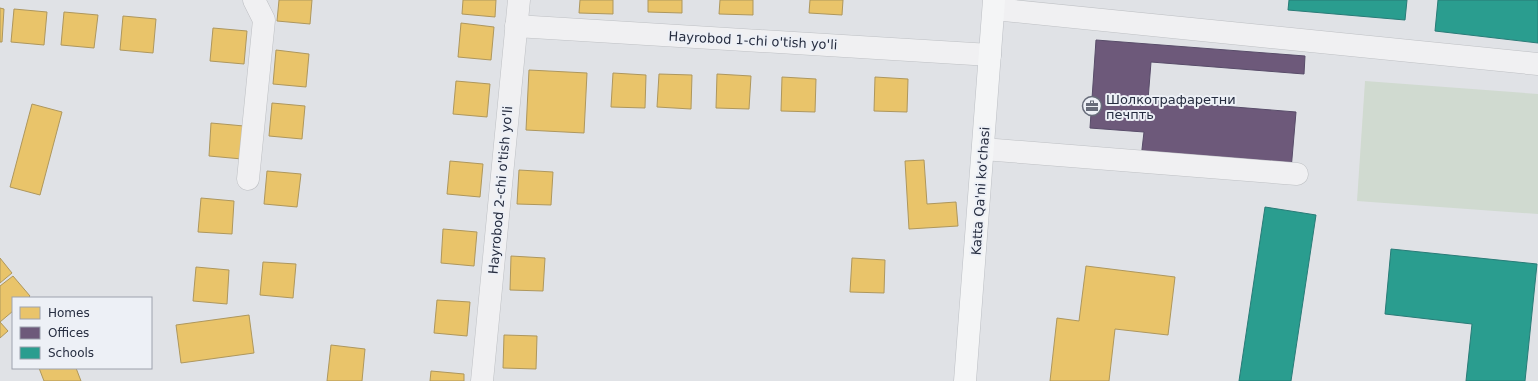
<svg xmlns="http://www.w3.org/2000/svg" width="1538" height="381" font-family="'DejaVu Sans',sans-serif">
<style>
.green{fill:#d0dad0}
.homes{fill:#e9c46a;stroke:#ae975d}
.offices{fill:#6d597a;stroke:#584c69}
.schools{fill:#2a9d8f;stroke:#297b77}
.lines{fill:none;stroke-linecap:round;stroke-linejoin:round}
.minor-casing{stroke:#bec0c4;stroke-width:23}
.major-casing{stroke:#bcbfc4;stroke-width:23}
.minor{stroke:#f0f0f2;stroke-width:22}
.major{stroke:#f4f5f6;stroke-width:22}
.labels{text-anchor:middle;stroke-width:4;stroke-linejoin:round;paint-order:stroke}
.street-label{font-size:13px;fill:#262d40;stroke:#edf0f6}
.poi-label{font-size:13px;fill:#262d40;stroke:#edf0f6;text-anchor:start}
</style>
<rect width="100%" height="100%" fill="#e0e2e6"/>
<polygon class="green" points="1365,81 1538,94 1538,214 1357,201"/>
<g class="homes">
<polygon points="279,0 312,0 310,24 277,21"/>
<polygon points="463,0 496,0 495,17 462,14"/>
<polygon points="580,0 613,0 613,14 579,13"/>
<polygon points="648,0 682,0 682,13 648,12"/>
<polygon points="720,0 753,0 753,15 719,14"/>
<polygon points="810,0 843,0 842,15 809,13"/>
<polygon points="0,8 4,9 2,42 0,42"/>
<polygon points="14,9 47,12 44,45 11,42"/>
<polygon points="64,12 98,15 94,48 61,45"/>
<polygon points="123,16 156,19 153,53 120,50"/>
<polygon points="461,23 494,27 491,60 458,57"/>
<polygon points="213,28 247,31 244,64 210,61"/>
<polygon points="276,50 309,54 306,87 273,84"/>
<polygon points="529,70 587,73 584,133 526,130"/>
<polygon points="613,73 646,75 645,108 611,107"/>
<polygon points="659,74 692,75 691,109 657,107"/>
<polygon points="717,74 751,76 749,109 716,108"/>
<polygon points="782,77 816,79 815,112 781,111"/>
<polygon points="875,77 908,79 907,112 874,111"/>
<polygon points="456,81 490,84 487,117 453,114"/>
<polygon points="272,103 305,106 302,139 269,136"/>
<polygon points="32,104 62,112 40,195 10,187"/>
<polygon points="211,123 244,126 242,159 209,156"/>
<polygon points="924,160 927,204 956,202 958,226 909,229 905,161"/>
<polygon points="450,161 483,164 480,197 447,194"/>
<polygon points="519,170 553,172 551,205 517,204"/>
<polygon points="267,171 301,174 297,207 264,204"/>
<polygon points="201,198 234,201 232,234 198,232"/>
<polygon points="443,229 477,232 474,266 441,263"/>
<polygon points="511,256 545,258 543,291 510,290"/>
<polygon points="0,258 12,273 0,283"/>
<polygon points="852,258 885,260 884,293 850,292"/>
<polygon points="263,262 296,264 293,298 260,295"/>
<polygon points="1086,266 1175,277 1168,335 1115,329 1109,381 1050,381 1057,318 1079,321"/>
<polygon points="196,267 229,270 227,304 193,301"/>
<polygon points="13,276 30,296 28,298 13,298 13,311 0,322 0,286"/>
<polygon points="437,300 470,302 467,336 434,333"/>
<polygon points="249,315 254,353 181,363 176,325"/>
<polygon points="0,322 8,331 0,338"/>
<polygon points="504,335 537,336 536,369 503,368"/>
<polygon points="331,345 365,349 362,381 327,381"/>
<polygon points="39,368 76,368 81,381 44,381"/>
<polygon points="431,371 464,374 464,381 430,381"/>
</g>
<polygon class="offices" points="1096,40 1305,56 1304,74 1151,62 1148,100 1296,112 1291,170 1141,158 1144,132 1090,128"/>
<g class="schools">
<polygon points="1289,0 1407,0 1405,20 1288,10"/>
<polygon points="1438,0 1538,0 1538,43 1435,31"/>
<polygon points="1265,207 1316,215 1291,381 1239,381"/>
<polygon points="1391,249 1537,264 1525,381 1466,381 1472,324 1385,314"/>
</g>
<g class="lines">
<g class="minor-casing">
<g id="minor">
<polyline points="994,9 1538,64"/>
<polyline points="516,26 990,55"/>
<polyline points="983,149 1297,174"/>
<polyline points="248,179 264,20 254,0"/>
<polyline points="482,381 519,0"/>
</g>
</g>
<g class="major-casing">
<polyline id="major" points="965,381 994,0"/>
</g>
<use href="#minor" class="minor"/>
<use href="#major" class="major"/>
</g>
<defs>
<g id="office-ring" transform="scale(1)"><circle r="9.5" fill="#edf0f6" stroke="#676c7a" stroke-width="1.5"/><path d="M-6-3h4V-5.5h4V-3h4V5H-6ZM-1-4.5V-3h2v-1.5ZM-6 0V1H6V0Z" fill="#676c7a"/></g>
</defs>
<g fill-rule="evenodd">
<use href="#office-ring" x="1092" y="106"/>
</g>
<g class="labels">
<g class="street-label">
<text transform="translate(753 40) rotate(3)" y="5">Hayrobod 1-chi o'tish yo'li</text>
<text transform="translate(500 190) rotate(-85)" y="5">Hayrobod 2-chi o'tish yo'li</text>
<text transform="translate(980 191) rotate(-86)" y="5">Katta Qa'ni ko'chasi</text>
</g>
<g class="poi-label">
<text x="1106" y="104">Шолкотрафаретни<tspan x="1106" dy="15">печпть</tspan></text>
</g>
</g>
<rect x="12" y="297" width="140" height="72" fill="#edf0f6" stroke="#9da2ad"/>
<rect x="20" y="307" width="20" height="12" fill="#e9c46a" stroke="#9da2ad"/>
<text x="48" y="317" font-size="12" fill="#262d40">Homes</text>
<rect x="20" y="327" width="20" height="12" fill="#6d597a" stroke="#9da2ad"/>
<text x="48" y="337" font-size="12" fill="#262d40">Offices</text>
<rect x="20" y="347" width="20" height="12" fill="#2a9d8f" stroke="#9da2ad"/>
<text x="48" y="357" font-size="12" fill="#262d40">Schools</text>
</svg>
